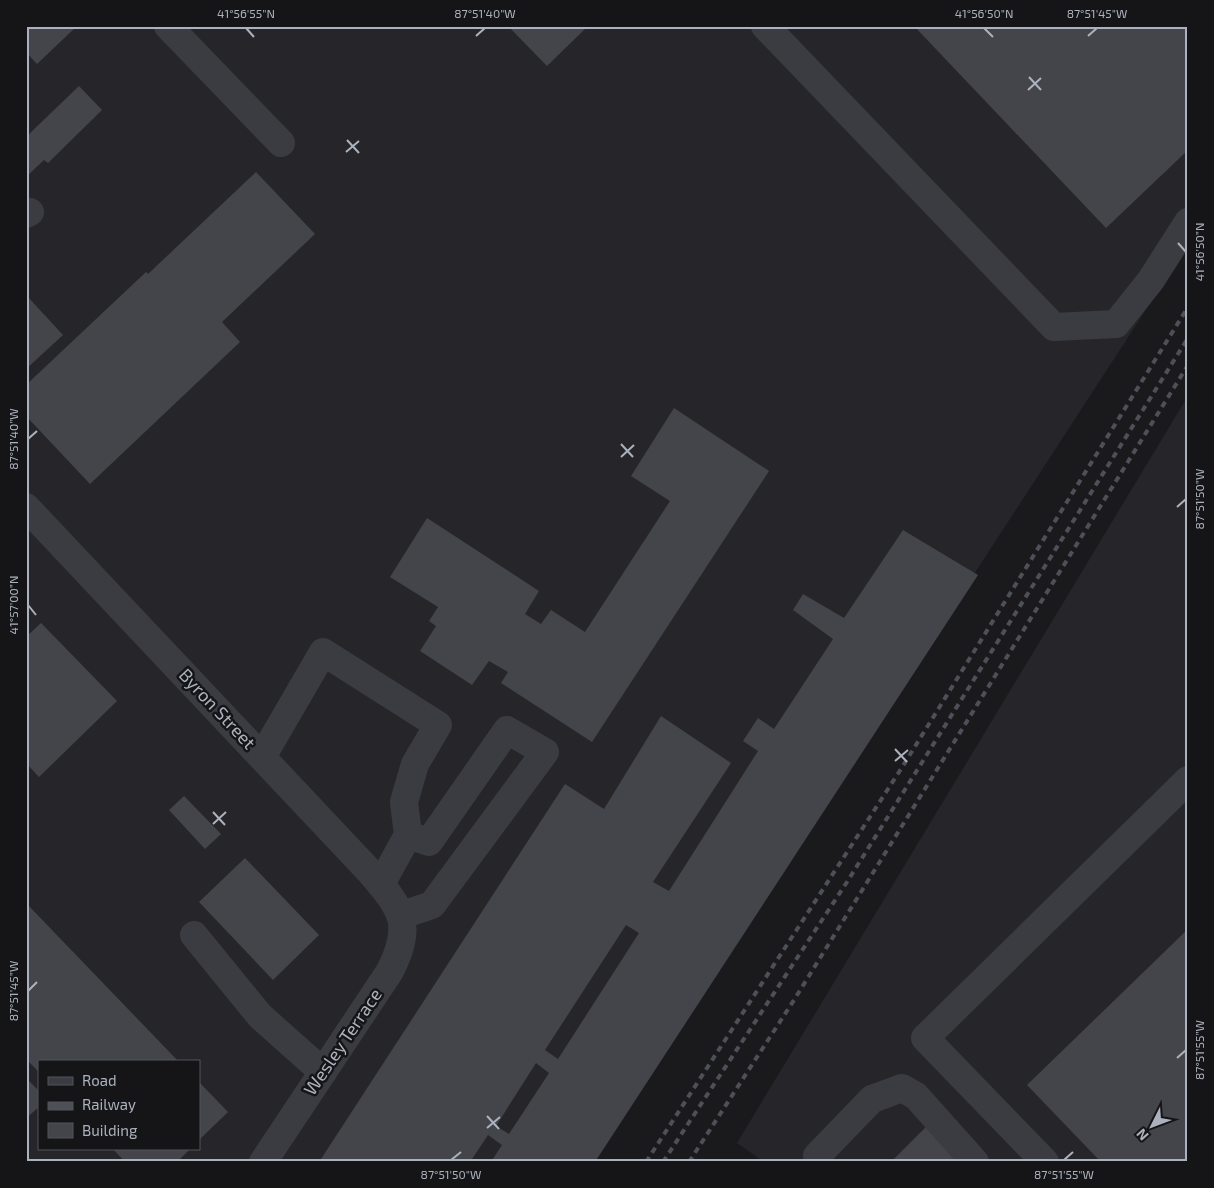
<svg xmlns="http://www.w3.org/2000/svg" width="1214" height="1188" font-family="'Exo 2',sans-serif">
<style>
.built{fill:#26262a;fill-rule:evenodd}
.building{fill:#44454a;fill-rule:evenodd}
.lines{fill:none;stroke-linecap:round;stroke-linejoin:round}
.minor{stroke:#3b3c42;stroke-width:28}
.rail{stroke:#4e5057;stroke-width:4;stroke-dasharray:6 5;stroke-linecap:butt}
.ticks{fill:none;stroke:#acb2bd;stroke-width:2}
.labels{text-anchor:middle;stroke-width:5;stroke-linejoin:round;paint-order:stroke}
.street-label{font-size:18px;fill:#acb2bd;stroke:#151518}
.neatline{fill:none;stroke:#acb2bd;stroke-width:2}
.ticks-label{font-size:12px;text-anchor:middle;fill:#acb2bd}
</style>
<rect width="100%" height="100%" fill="#1a1a1d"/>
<g class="built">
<path d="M 26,26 L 1188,26 L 1188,245 L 592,1162 L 26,1162 ZM 39,1062 L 199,1062 L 199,1149 L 39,1149 Z"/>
<polygon points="1188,396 1188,1162 764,1162 737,1143"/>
</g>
<g class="building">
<polygon points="26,26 77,26 37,64 26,52"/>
<polygon points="508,26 588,26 547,66"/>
<polygon points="914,26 1188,26 1188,150 1106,228"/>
<polygon points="79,86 102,110 48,163 44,160 26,177 26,137"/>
<polygon points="256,172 315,234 222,322 240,342 90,484 26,416 26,385 146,272 148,274"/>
<polygon points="26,295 63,335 26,369"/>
<polygon points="674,408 769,471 592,742 501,683 508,672 489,661 472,685 420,651 436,626 429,621 438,607 390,577 427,518 539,591 525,614 541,624 551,610 585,632 670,501 631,476"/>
<path d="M 903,530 L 978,575 L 595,1162 L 491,1162 L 502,1145 L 488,1135 L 470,1162 L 326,1162 L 321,1159 L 565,784 L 604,809 L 661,716 L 731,763 L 653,882 L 669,891 L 758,751 L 743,741 L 758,718 L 774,729 L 833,639 L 793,610 L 803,594 L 844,618 ZM 626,925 L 639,933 L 558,1059 L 545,1050 ZM 536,1063 L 549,1073 L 509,1134 L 496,1126 Z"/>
<polygon points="41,623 117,701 39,777 26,763 26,637"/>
<polygon points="184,796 221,834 205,849 169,810"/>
<polygon points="245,858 319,935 273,980 199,902"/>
<polygon points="26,903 179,1062 39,1062 39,1072 26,1059"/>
<polygon points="1188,929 1188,1162 1101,1162 1027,1085"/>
<polygon points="26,1078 39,1091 39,1107 26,1118"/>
<polygon points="199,1082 228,1112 199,1140"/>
<polygon points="927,1126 961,1162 891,1162"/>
<polygon points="113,1149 190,1149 177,1162 125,1162"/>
</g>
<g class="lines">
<g class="minor">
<polyline points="168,26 281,143"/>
<polyline points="765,26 1054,327 1116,324 1151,280 1188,222"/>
<polyline points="26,214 30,212"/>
<path d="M 26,507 L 371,873 C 403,910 413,925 390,971 L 263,1162"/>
<polyline points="262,757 323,652 438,725 415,764 404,802 408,835 381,884"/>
<polyline points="402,915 432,905 545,752 507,730 429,842 408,835"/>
<polyline points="194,935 260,1016 323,1072"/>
<polyline points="817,1156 872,1099 902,1088 916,1096 975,1162"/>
<polyline points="1045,1162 925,1038 1188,780"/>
</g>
<g class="rail">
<polyline points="646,1162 901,769 1188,307"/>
<polyline points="663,1162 847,882 1188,338"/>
<polyline points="689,1162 794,1000 1188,365"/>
</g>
</g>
<path class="ticks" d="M 246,28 L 254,37M 984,28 L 993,37M 476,36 L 485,28M 1088,36 L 1097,28M 1029,77 L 1041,90M 1028,90 L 1041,78M 347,140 L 359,153M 346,152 L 359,141M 1178,243 L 1186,252M 28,439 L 37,431M 621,444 L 633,457M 621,457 L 634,445M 1177,507 L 1186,499M 28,605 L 36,615M 895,749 L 907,762M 895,761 L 908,750M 213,812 L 225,825M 213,824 L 226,812M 28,991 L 37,982M 1177,1058 L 1186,1050M 487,1116 L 499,1129M 487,1128 L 500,1117M 451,1160 L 461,1152M 1064,1160 L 1073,1152"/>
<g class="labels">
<g class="street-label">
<text transform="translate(217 709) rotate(47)" y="6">Byron Street</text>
<text transform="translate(343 1042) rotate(-56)" y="6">Wesley Terrace</text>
</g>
</g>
<rect width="1214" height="1188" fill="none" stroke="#151518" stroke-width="55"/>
<rect x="38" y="1060" width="162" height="90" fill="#151518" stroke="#51545a"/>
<rect x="48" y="1077" width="25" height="8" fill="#3b3c42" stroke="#51545a"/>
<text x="82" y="1086" font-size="15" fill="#acb2bd">Road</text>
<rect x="48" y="1102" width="25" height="8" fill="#4e5057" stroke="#51545a"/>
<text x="82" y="1110" font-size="15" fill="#acb2bd">Railway</text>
<rect x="48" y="1123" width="25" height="15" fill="#44454a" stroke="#51545a"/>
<text x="82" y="1136" font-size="15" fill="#acb2bd">Building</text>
<g transform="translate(1152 1126) rotate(228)" stroke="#151518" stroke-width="4" paint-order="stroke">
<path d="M0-4L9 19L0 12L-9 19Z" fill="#acb2bd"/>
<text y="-8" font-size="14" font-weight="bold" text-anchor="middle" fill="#acb2bd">N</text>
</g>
<rect x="28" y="28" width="1158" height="1132" class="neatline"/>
<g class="ticks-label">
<text x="246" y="18">41°56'55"N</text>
<text x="485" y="18">87°51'40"W</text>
<text x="984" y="18">41°56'50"N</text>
<text x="1097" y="18">87°51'45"W</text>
<text transform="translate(1200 252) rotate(-90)" y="4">41°56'50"N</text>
<text transform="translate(14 439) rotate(-90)" y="4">87°51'40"W</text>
<text transform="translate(1200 499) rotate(-90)" y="4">87°51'50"W</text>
<text transform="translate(14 605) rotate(-90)" y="4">41°57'00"N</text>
<text transform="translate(14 991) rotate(-90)" y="4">87°51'45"W</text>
<text transform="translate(1200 1050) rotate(-90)" y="4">87°51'55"W</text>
<text x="451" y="1179">87°51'50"W</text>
<text x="1064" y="1179">87°51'55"W</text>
</g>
</svg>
